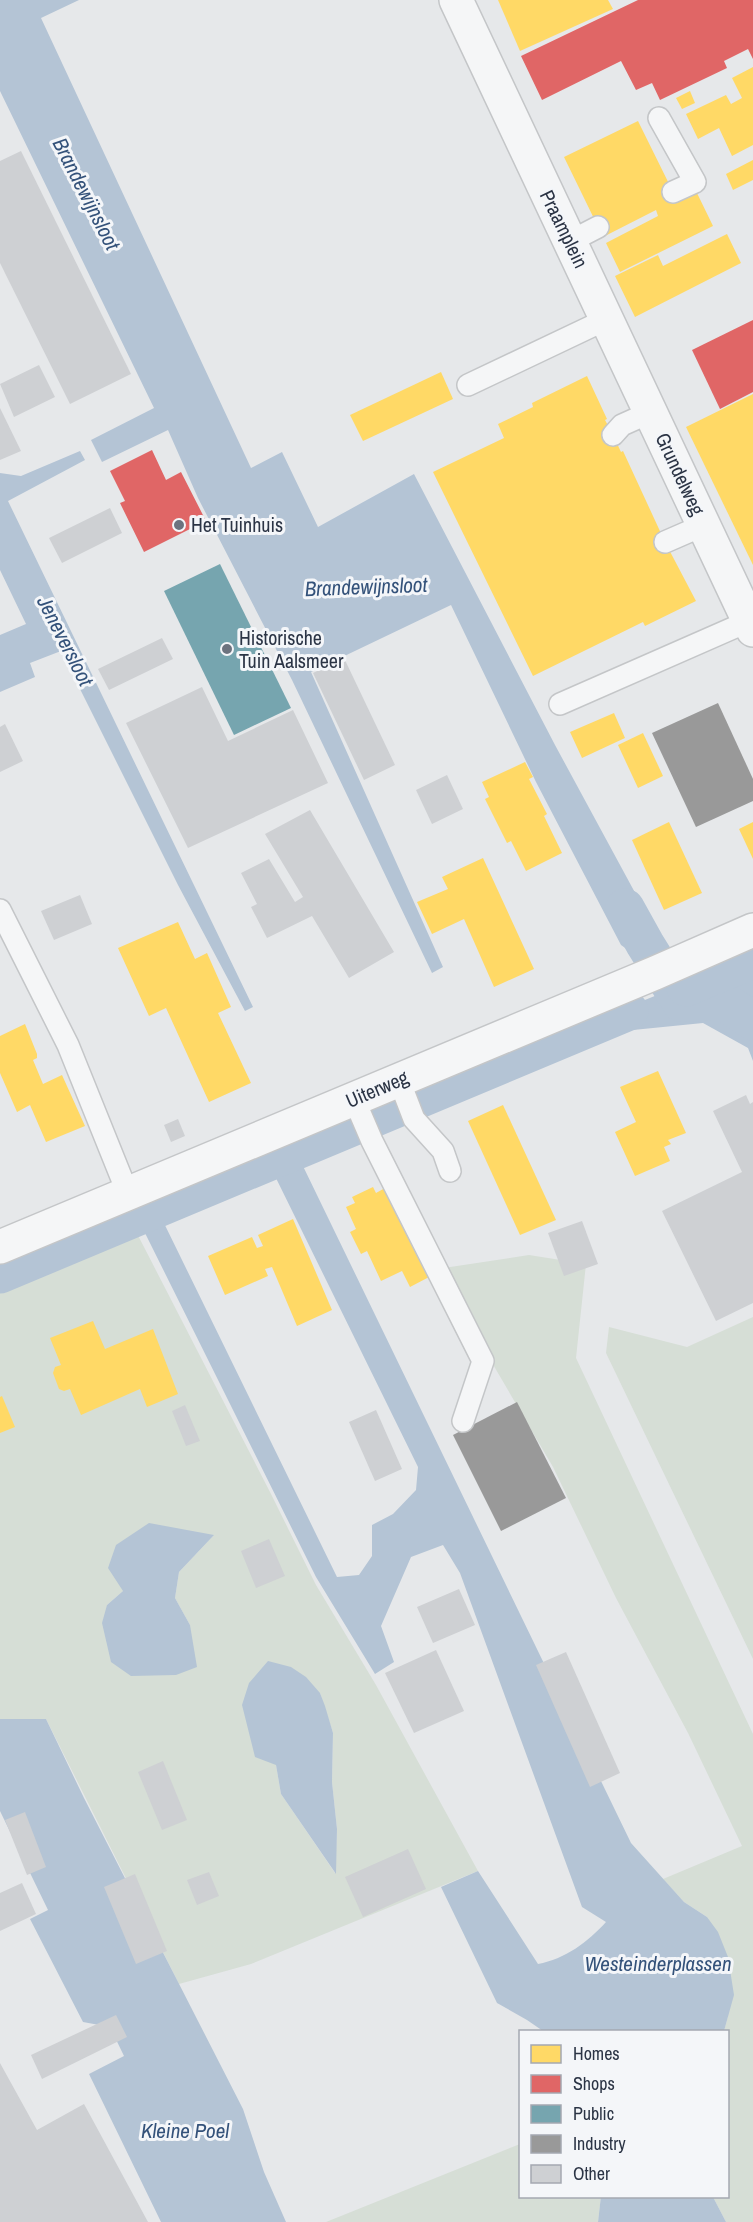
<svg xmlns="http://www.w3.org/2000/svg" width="753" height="2222" font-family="'Archivo Narrow',sans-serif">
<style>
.green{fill:#d6ded6;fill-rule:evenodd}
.water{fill:#b4c4d5}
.homes{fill:#ffd966}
.shops{fill:#e06666}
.public{fill:#76a5af}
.industry{fill:#999}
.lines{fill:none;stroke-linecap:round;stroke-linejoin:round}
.canal{stroke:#b4c4d5;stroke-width:39}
.building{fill:#ced0d3}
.lane-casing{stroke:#c4c6c8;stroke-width:24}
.street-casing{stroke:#c4c6c8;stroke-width:36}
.lane{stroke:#f5f6f7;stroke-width:21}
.street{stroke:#f5f6f7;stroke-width:33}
.poi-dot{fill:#6c737f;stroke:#f4f6f9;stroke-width:2}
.labels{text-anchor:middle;stroke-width:6;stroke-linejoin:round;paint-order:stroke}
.street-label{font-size:20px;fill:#2b3445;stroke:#f4f6f9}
.poi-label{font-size:20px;fill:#2b3445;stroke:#f4f6f9;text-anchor:start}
.water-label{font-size:21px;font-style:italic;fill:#34527a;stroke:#f4f6f9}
</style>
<rect width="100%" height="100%" fill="#e6e8ea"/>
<g class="green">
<path d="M 127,1214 L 271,1494 L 316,1585 L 376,1685 L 478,1871 L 251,1964 L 179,1984 L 46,1719 L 0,1719 L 0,1265 ZM 214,1535 L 179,1572 L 175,1598 L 190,1625 L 107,1605 L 123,1591 ZM 320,1693 L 333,1733 L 332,1782 L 337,1829 L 335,1873 L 281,1794 L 276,1765 Z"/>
<polygon points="529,1255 586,1264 576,1358 753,1734 753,2222 726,2222 713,2197 728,2196 728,2032 724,2031 728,2016 707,1917 684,1902 663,1879 742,1846 688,1733 616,1598 553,1467 437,1269"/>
<polygon points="753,1317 753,1659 606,1353 609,1327 687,1347"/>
<polygon points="520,2144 520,2196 601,2197 598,2222 326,2222"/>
</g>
<g class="water">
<polygon points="0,0 79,0 41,18 251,468 282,452 318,527 414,474 555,745 665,948 638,957 621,945 536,782 451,605 311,672 443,967 432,973 292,680 198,498 168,430 102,462 91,440 154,408 0,91"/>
<polygon points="80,451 85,460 8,501 253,1007 245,1011 178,885 61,651 30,663 35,677 0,692 0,635 26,624 0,570 0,473 21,476"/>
<polygon points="753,966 753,1061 748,1048 703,1023 623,1031 585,1048 578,1027 724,968"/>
<path d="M 301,1162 L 631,1843 L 684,1902 L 707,1917 L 718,1932 L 728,1957 L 734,1995 L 724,2031 L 543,2031 L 527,2020 L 497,2003 L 441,1887 L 478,1871 L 538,1964 C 565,1959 588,1942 606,1922 L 582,1907 L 460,1573 L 443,1545 L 411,1557 L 381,1626 L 394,1662 L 375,1674 L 316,1577 L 143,1229 L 160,1215 L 337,1577 L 359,1575 L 372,1556 L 372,1525 L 393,1514 L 416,1490 L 418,1467 L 273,1172 Z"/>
<polygon points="149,1523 214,1535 179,1572 175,1598 190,1625 197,1667 176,1675 131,1676 111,1662 102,1623 107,1605 123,1591 108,1568 116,1545"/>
<polygon points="268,1661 291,1667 306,1677 320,1693 325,1706 333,1733 332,1782 337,1829 336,1874 281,1794 276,1765 255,1757 242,1705 249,1683"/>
<polygon points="0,1719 46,1719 84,1798 243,2109 264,2172 286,2222 161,2222 89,2074 124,2056 110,2027 83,2022 30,1919 48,1910 0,1811"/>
<polygon points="601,2196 713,2197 726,2222 598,2222"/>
</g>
<g class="homes">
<polygon points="498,0 608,0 613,9 520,51"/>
<polygon points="753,67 753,145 732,156 719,128 698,139 686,114 726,95 731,104 742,98 732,78"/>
<polygon points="690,91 695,103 682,109 676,98"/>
<polygon points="638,121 677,200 696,191 713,226 620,272 606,243 658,216 656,210 603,237 564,157"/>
<polygon points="753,160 753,180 733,190 726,174"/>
<polygon points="727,234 741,263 635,317 615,276 658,255 663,266"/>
<polygon points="441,372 453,399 363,441 350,415"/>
<polygon points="587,376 607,419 605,420 613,435 621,452 623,451 665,542 696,601 645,626 643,622 533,676 433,472 504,438 498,424 533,407 532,403"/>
<polygon points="753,394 753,565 686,427"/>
<polygon points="614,713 625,738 582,758 570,732"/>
<polygon points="643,733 663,776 638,788 618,745"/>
<polygon points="525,762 533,777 529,779 547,814 544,816 562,853 526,871 511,841 507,843 485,799 489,797 482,782"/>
<polygon points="669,822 702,893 664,910 632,840"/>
<polygon points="753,822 753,859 739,829"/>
<polygon points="483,858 534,969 494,987 464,919 432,934 417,902 448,889 442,877"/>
<polygon points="178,922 195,959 207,953 231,1007 218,1013 251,1083 209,1102 166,1008 149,1016 118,948"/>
<polygon points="25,1024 37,1054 37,1058 33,1060 43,1084 62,1075 85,1126 46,1142 30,1105 17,1112 0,1073 0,1036"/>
<polygon points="658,1071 686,1133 668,1140 671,1144 664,1147 670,1161 635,1176 615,1132 636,1122 620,1087"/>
<polygon points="503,1105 556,1220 520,1235 468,1121"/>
<polygon points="373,1187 376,1193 385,1188 431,1276 410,1287 402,1271 381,1281 367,1251 361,1254 350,1232 356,1229 346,1207 355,1203 352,1197"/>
<polygon points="293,1219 332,1310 297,1326 272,1267 265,1269 268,1276 225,1295 208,1256 252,1237 257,1248 263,1246 258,1235"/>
<polygon points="93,1321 105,1349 153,1329 178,1394 147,1407 140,1389 81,1415 70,1389 64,1391 59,1389 53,1373 55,1367 61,1365 50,1338"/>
<polygon points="2,1396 15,1427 0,1433 0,1397"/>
</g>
<g class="shops">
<polygon points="638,0 753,0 753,59 748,49 724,61 727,68 660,100 652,83 636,90 621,61 542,100 521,56"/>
<polygon points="753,320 753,392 720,409 692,350"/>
<polygon points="152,450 166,480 181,472 206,521 144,552 120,503 125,501 110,471"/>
</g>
<polygon class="public" points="220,564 291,708 234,735 164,591"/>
<g class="industry">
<polygon points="718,703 753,779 753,801 696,827 652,733"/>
<polygon points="517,1402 566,1498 501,1531 453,1435"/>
</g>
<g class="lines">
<g class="canal">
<polyline points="625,908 645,944 681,1002 723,1001 753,1021"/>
<polyline points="686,987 753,959"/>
<polyline points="0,1274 629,1011"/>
</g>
</g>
<g class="building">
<polygon points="21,151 131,374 70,404 0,263 0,161"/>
<polygon points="39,365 55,397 14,417 0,384"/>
<polygon points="0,408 21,451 0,460"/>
<polygon points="110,508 122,533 62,563 49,538"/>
<polygon points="162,638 173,659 109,690 98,669"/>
<polygon points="344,658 395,765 364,780 313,673"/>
<polygon points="202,687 228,741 293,710 328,783 188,848 126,723"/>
<polygon points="5,724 23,761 0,772 0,727"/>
<polygon points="447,775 463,809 432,824 416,790"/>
<polygon points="310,810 394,952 349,978 312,916 267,938 251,907 257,904 241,873 269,859 295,902 303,897 265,834"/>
<polygon points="80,895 92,924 54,940 41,911"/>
<polygon points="746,1095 750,1104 753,1102 753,1303 716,1321 662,1211 742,1172 713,1111"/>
<polygon points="178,1119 185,1136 171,1142 164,1125"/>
<polygon points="582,1221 598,1264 564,1276 548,1233"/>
<polygon points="185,1405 200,1441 186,1446 172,1411"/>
<polygon points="376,1410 402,1469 375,1481 349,1422"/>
<polygon points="269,1539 285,1576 256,1588 241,1551"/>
<polygon points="459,1589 475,1625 433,1643 417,1607"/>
<polygon points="436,1650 464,1711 414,1733 385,1673"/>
<polygon points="566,1652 620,1773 590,1787 536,1665"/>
<polygon points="163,1761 187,1820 162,1830 138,1772"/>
<polygon points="25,1812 46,1867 27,1875 5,1820"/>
<polygon points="408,1849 426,1889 363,1917 345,1877"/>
<polygon points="209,1872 219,1896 197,1905 187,1880"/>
<polygon points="135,1874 167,1951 136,1964 104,1887"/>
<polygon points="22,1883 36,1914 0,1931 0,1893"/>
<polygon points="116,2015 127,2037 42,2079 31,2055"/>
<polygon points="0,2063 37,2130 84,2104 148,2222 0,2222"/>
</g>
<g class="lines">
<g class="lane-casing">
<g id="lane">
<polyline points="659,118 695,182 673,192"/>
<polyline points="569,242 598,227"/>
<polyline points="468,385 607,319"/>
<polyline points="613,435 622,425 651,412"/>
<polyline points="665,542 704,525"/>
<polyline points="560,704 749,621"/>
<polyline points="0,910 68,1045 128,1194"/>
<polyline points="399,1080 414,1119 443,1151 450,1171"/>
<polyline points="354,1099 372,1141 483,1361 463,1421"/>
</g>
</g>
<g class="street-casing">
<g id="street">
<polyline points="456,0 753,630"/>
<polyline points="0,1247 655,973 753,930"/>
</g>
</g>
<use href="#lane" class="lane"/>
<use href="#street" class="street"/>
</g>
<g class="poi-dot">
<circle cx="179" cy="525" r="6"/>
<circle cx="227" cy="649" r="6"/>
</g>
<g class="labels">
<g class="street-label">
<text transform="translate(564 229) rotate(64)" y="7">Praamplein</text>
<text transform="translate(680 474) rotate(65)" y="7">Grundelweg</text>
<text transform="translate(377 1089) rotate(-23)" y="7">Uiterweg</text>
</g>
<g class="poi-label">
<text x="191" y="532">Het Tuinhuis</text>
<text x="239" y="645">Historische<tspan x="239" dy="23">Tuin Aalsmeer</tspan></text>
</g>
<g class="water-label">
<text transform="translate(86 194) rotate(63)" y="7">Brandewijnsloot</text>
<text transform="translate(366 587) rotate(-2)" y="7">Brandewijnsloot</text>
<text transform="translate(65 641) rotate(63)" y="7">Jeneversloot</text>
<text x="658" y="1971">Westeinderplassen</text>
<text x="185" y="2138">Kleine Poel</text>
</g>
</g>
<rect x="519" y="2030" width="210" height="168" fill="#f4f6f9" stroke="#a4a8b1" stroke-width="1.5"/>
<rect x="531" y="2045" width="30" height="18" fill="#ffd966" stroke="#a4a8b1" stroke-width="1.5"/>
<text x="573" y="2060" font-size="18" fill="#2b3445">Homes</text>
<rect x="531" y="2075" width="30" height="18" fill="#e06666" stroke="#a4a8b1" stroke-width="1.5"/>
<text x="573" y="2090" font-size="18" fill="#2b3445">Shops</text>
<rect x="531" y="2105" width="30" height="18" fill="#76a5af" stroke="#a4a8b1" stroke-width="1.5"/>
<text x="573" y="2120" font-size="18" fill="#2b3445">Public</text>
<rect x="531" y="2135" width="30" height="18" fill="#999999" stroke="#a4a8b1" stroke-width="1.5"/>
<text x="573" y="2150" font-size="18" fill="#2b3445">Industry</text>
<rect x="531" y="2165" width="30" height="18" fill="#ced0d3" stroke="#a4a8b1" stroke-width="1.5"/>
<text x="573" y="2180" font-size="18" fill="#2b3445">Other</text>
</svg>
